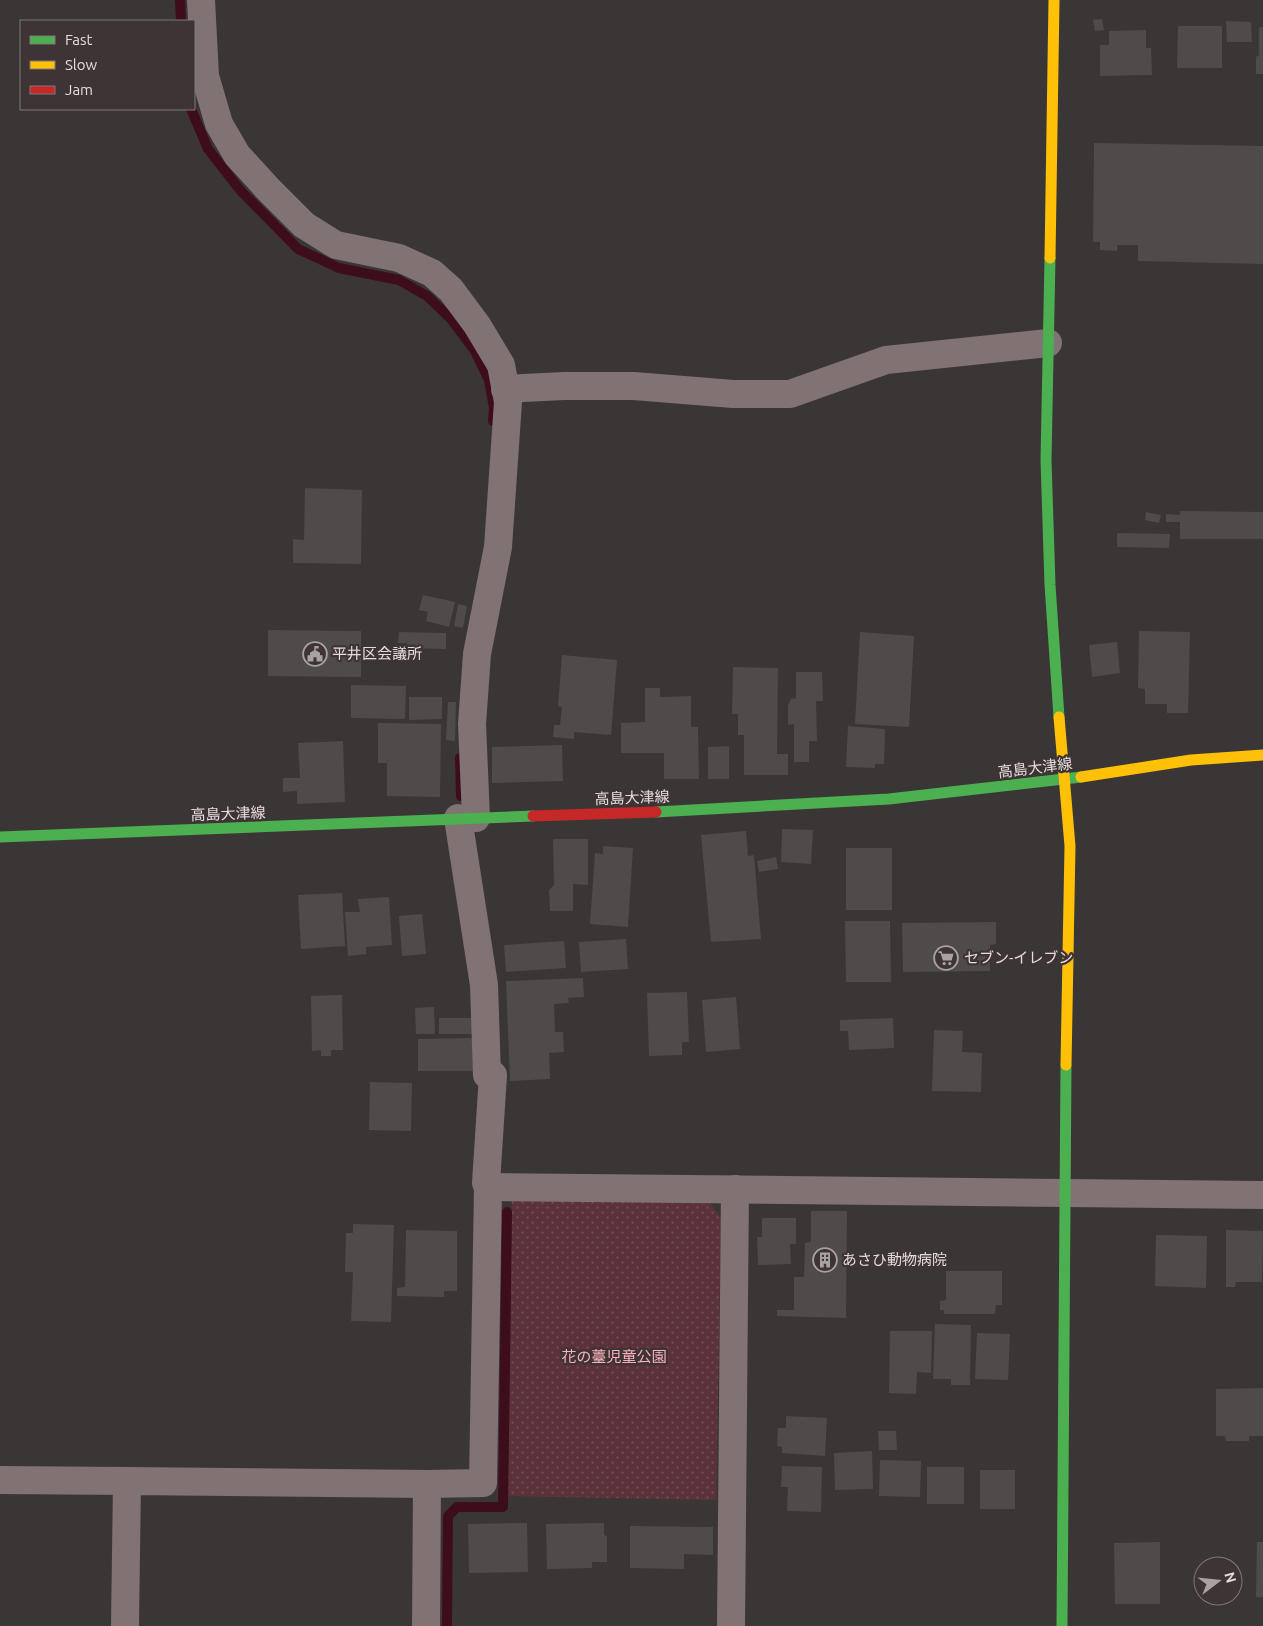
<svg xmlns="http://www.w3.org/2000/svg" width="1263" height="1626" font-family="Ubuntu,'Noto Sans JP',sans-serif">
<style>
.green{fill:url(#green-dots)}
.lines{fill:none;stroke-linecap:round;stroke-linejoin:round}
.stream{stroke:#3e0d1c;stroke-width:10}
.building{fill:#4f4b4b}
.street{stroke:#817274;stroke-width:28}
.fast{stroke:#4caf50;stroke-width:11}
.slow{stroke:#ffc107;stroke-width:11}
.jam{stroke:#c62828;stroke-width:11}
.labels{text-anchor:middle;stroke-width:4.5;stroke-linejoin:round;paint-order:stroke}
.poi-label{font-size:15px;fill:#e3dcdd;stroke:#3e3335;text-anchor:start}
.street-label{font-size:15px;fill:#e3dcdd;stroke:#3e3335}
.park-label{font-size:15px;fill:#fbb0bc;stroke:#3e3335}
</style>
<defs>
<pattern id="green-dots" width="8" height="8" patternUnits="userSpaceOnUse" patternTransform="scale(1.25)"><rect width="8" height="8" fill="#5b3239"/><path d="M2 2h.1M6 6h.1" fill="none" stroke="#724f55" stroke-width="1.8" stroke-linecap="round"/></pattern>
</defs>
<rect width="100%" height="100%" fill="#3b3636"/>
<polygon class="green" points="512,1199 710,1203 721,1218 716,1500 508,1496"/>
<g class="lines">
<g class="stream">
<polyline points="180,0 181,21"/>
<polyline points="191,109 208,149 240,190 298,249 339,268 399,280 427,296 451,319 475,351 489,380 494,408 493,421"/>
<polyline points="460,758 461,796"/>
<polyline points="447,1626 448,1516 457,1507 503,1507 507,1212"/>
</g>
</g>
<g class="building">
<polygon points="1102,19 1104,30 1095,31 1093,20"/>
<polygon points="1226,21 1251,22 1252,42 1227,42"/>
<polygon points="1178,26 1222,26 1222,68 1177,68"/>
<polygon points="1259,27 1263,27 1263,74 1256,74 1256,57 1259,55"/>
<polygon points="1146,30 1146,48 1151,48 1152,75 1100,76 1100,45 1109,45 1109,31"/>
<polygon points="1094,143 1263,146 1263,264 1138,261 1138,245 1117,245 1117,251 1100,250 1100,242 1093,242"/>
<polygon points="305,488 362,490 361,564 293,563 293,539 304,540"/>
<polygon points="1180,511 1263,512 1263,539 1180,539"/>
<polygon points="1146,512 1161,515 1159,523 1145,520"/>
<polygon points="1166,514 1180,515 1180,522 1166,522"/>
<polygon points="1117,533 1170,534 1169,548 1117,547"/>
<polygon points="423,595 455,602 449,627 426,621 428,612 419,610"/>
<polygon points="458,604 467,606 463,628 454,626"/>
<polygon points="268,630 361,631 361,677 268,676"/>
<polygon points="1139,631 1190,632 1188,713 1167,713 1167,704 1145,704 1145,689 1138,688"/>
<polygon points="399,632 446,633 446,649 408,648 407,643 398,643"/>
<polygon points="860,632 914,636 909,727 855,724"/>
<polygon points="1117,642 1120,673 1092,677 1089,645"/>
<polygon points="562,655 617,660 611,735 574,732 574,739 553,737 554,725 560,725 562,707 558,706"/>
<polygon points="733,667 778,668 777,754 788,754 788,775 744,775 744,735 738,735 738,714 732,714"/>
<polygon points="796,672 822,672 823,701 816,701 817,741 809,741 809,762 794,762 794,724 788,725 788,705 791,699 796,698"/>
<polygon points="351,685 406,686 405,719 351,718"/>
<polygon points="645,688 660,688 660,697 691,696 691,727 698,727 699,779 664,779 664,753 621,753 621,723 645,722"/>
<polygon points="409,697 442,697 442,719 409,720"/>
<polygon points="448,702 456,702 455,741 446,740"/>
<polygon points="378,723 441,724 440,797 387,796 387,763 378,763"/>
<polygon points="848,726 885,729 884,764 875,764 875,768 846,767"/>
<polygon points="343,741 345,802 297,804 297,791 283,792 283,778 300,778 298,743"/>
<polygon points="562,745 563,781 492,783 492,747"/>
<polygon points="729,746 729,779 708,779 708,747"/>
<polygon points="782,829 813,830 811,864 781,862"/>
<polygon points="746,831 748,856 754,855 761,939 711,942 701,835"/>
<polygon points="553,839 588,839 588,885 573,884 573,911 550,911 549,890 554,885"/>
<polygon points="603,846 633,848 628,927 590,924 595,853 603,854"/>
<rect x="846" y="848" width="46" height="62"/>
<polygon points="776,857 778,869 759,872 757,861"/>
<polygon points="342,893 345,946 301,949 298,895"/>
<polygon points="389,897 392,945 366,947 366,954 348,956 345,912 360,912 358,899"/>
<polygon points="422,914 426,954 402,956 399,916"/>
<polygon points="845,921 890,921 891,982 846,982"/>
<polygon points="996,922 996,944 990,945 990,971 903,972 902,923"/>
<polygon points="626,939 628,969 581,972 579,942"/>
<polygon points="564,941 566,968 506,972 504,945"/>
<polygon points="583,978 584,997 568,998 569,1003 554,1004 555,1032 563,1032 564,1052 549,1053 550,1079 510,1081 506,981"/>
<polygon points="687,992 689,1042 682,1042 682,1055 649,1056 647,993"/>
<polygon points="342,995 343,1050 331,1050 331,1056 321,1056 321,1050 312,1051 311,996"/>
<polygon points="736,997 740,1049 706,1052 702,1000"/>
<polygon points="434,1007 435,1034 416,1034 415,1008"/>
<rect x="439" y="1018" width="34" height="16"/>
<polygon points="893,1018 894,1048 849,1050 848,1031 840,1031 840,1020"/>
<polygon points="934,1030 963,1031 962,1052 982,1053 981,1092 932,1091"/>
<polygon points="473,1038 474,1071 418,1071 418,1039"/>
<polygon points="370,1082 412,1083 411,1131 369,1130"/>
<polygon points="811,1211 847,1211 846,1318 777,1316 777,1310 794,1310 794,1277 804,1277 805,1243 811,1242"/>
<polygon points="762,1218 796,1218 796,1244 790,1244 791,1264 758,1265 757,1237 762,1237"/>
<polygon points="353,1224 394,1225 391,1322 351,1321 353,1272 345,1272 346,1233 353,1233"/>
<polygon points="406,1230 457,1231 457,1291 444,1291 444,1297 397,1296 397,1288 405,1287"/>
<polygon points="1226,1230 1263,1231 1262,1282 1236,1282 1235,1287 1226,1287"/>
<polygon points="1156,1235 1207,1236 1206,1288 1155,1286"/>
<polygon points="946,1271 1002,1271 1002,1305 996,1305 995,1314 944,1314 944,1310 940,1310 940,1301 946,1300"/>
<polygon points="935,1324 971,1325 970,1385 951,1385 951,1379 933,1379"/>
<polygon points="890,1331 932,1331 931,1373 917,1372 916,1394 889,1393"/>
<polygon points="977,1333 1010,1334 1008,1380 975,1379"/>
<polygon points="1263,1388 1263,1436 1249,1436 1249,1441 1226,1441 1225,1436 1216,1436 1216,1389"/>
<polygon points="786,1416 827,1418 825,1456 782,1453 782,1447 777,1446 778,1428 786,1428"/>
<polygon points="878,1431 896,1431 897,1450 879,1450"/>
<polygon points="872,1451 873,1489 835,1490 834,1453"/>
<polygon points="880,1460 921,1461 920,1497 879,1496"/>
<polygon points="782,1466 822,1467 821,1512 787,1511 788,1487 781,1487"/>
<rect x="927" y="1467" width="37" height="37"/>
<rect x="980" y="1470" width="35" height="39"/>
<polygon points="527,1523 528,1572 469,1573 468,1524"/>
<polygon points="604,1523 604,1535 607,1536 607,1562 592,1562 592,1568 547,1569 546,1524"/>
<polygon points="630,1526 713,1527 713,1555 684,1554 684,1569 630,1568"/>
<polygon points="1160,1542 1160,1604 1115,1604 1114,1543"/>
<polygon points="1257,1542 1263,1542 1263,1597 1256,1597"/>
</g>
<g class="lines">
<g class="street">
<polyline points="201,0 205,76 219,124 237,155 268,189 304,225 336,245 399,258 432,273 451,290 477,325 501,365 508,402 498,547 477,654 472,724 476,818"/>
<polyline points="505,389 564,386 634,386 733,394 790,394 886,360 1048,343"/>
<polyline points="488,1187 1263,1195"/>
<polyline points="0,1480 127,1481"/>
<polyline points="125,1626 127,1481 427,1484 483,1483 488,1187 486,1183 493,1075 487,1075 484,985 458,818"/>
<polyline points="426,1626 427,1484"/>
<polyline points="731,1626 735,1189"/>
</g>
<g class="fast">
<polyline points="1050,258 1046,460 1050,585 1059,717"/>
<polyline points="656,812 889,799 1081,777"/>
<polyline points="0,837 533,816"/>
<polyline points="1062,1626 1066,1065"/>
</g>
<g class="slow">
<polyline points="1050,258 1054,0"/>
<polyline points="1059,717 1070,846 1066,1065"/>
<polyline points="1081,777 1191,760 1263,755"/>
</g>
<polyline class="jam" points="533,816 656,812"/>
</g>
<defs>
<g id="civic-ring" transform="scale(1.25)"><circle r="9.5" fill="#3e3335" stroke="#a8a2a3" stroke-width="1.5"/><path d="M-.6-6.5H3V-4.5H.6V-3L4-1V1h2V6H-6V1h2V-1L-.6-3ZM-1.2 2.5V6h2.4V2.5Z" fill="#a8a2a3"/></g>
<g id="supermarket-ring" transform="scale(1.25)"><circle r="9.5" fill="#3e3335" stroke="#a8a2a3" stroke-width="1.5"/><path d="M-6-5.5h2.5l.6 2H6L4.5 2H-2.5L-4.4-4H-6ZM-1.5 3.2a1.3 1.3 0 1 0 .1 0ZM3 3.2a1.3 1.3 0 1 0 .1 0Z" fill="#a8a2a3"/></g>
<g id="building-ring" transform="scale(1.25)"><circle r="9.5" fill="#3e3335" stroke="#a8a2a3" stroke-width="1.5"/><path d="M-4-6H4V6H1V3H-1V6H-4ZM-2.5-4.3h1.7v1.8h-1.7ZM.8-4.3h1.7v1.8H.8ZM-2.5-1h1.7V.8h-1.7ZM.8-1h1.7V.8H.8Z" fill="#a8a2a3"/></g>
</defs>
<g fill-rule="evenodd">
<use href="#civic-ring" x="315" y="654"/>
<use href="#supermarket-ring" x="946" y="958"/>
<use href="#building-ring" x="825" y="1260"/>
</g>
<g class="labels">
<g class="poi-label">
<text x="332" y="659">平井区会議所</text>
<text x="964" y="963">セブン-イレブン</text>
<text x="842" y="1265">あさひ動物病院</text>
</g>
<g class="street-label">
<text transform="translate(1035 768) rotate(-7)" y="5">高島大津線</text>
<text transform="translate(632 798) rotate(-2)" y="5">高島大津線</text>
<text transform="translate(228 814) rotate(-2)" y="5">高島大津線</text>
</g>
<g class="park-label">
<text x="614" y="1362">花の薹児童公園</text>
</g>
</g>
<rect x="20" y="20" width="175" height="90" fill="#3e3335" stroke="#807778"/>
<rect x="30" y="36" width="25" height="8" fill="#4caf50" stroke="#807778"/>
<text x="65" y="45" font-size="15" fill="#e3dcdd">Fast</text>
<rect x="30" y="61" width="25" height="8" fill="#ffc107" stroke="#807778"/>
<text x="65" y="70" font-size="15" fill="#e3dcdd">Slow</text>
<rect x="30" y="86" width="25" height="8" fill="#c62828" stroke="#807778"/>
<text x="65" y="95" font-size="15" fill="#e3dcdd">Jam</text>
<g transform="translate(1218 1581) rotate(74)"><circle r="24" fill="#3e3335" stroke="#807778"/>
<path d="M0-4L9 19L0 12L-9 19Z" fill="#a8a2a3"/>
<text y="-8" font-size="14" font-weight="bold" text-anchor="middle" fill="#e3dcdd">N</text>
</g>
</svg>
